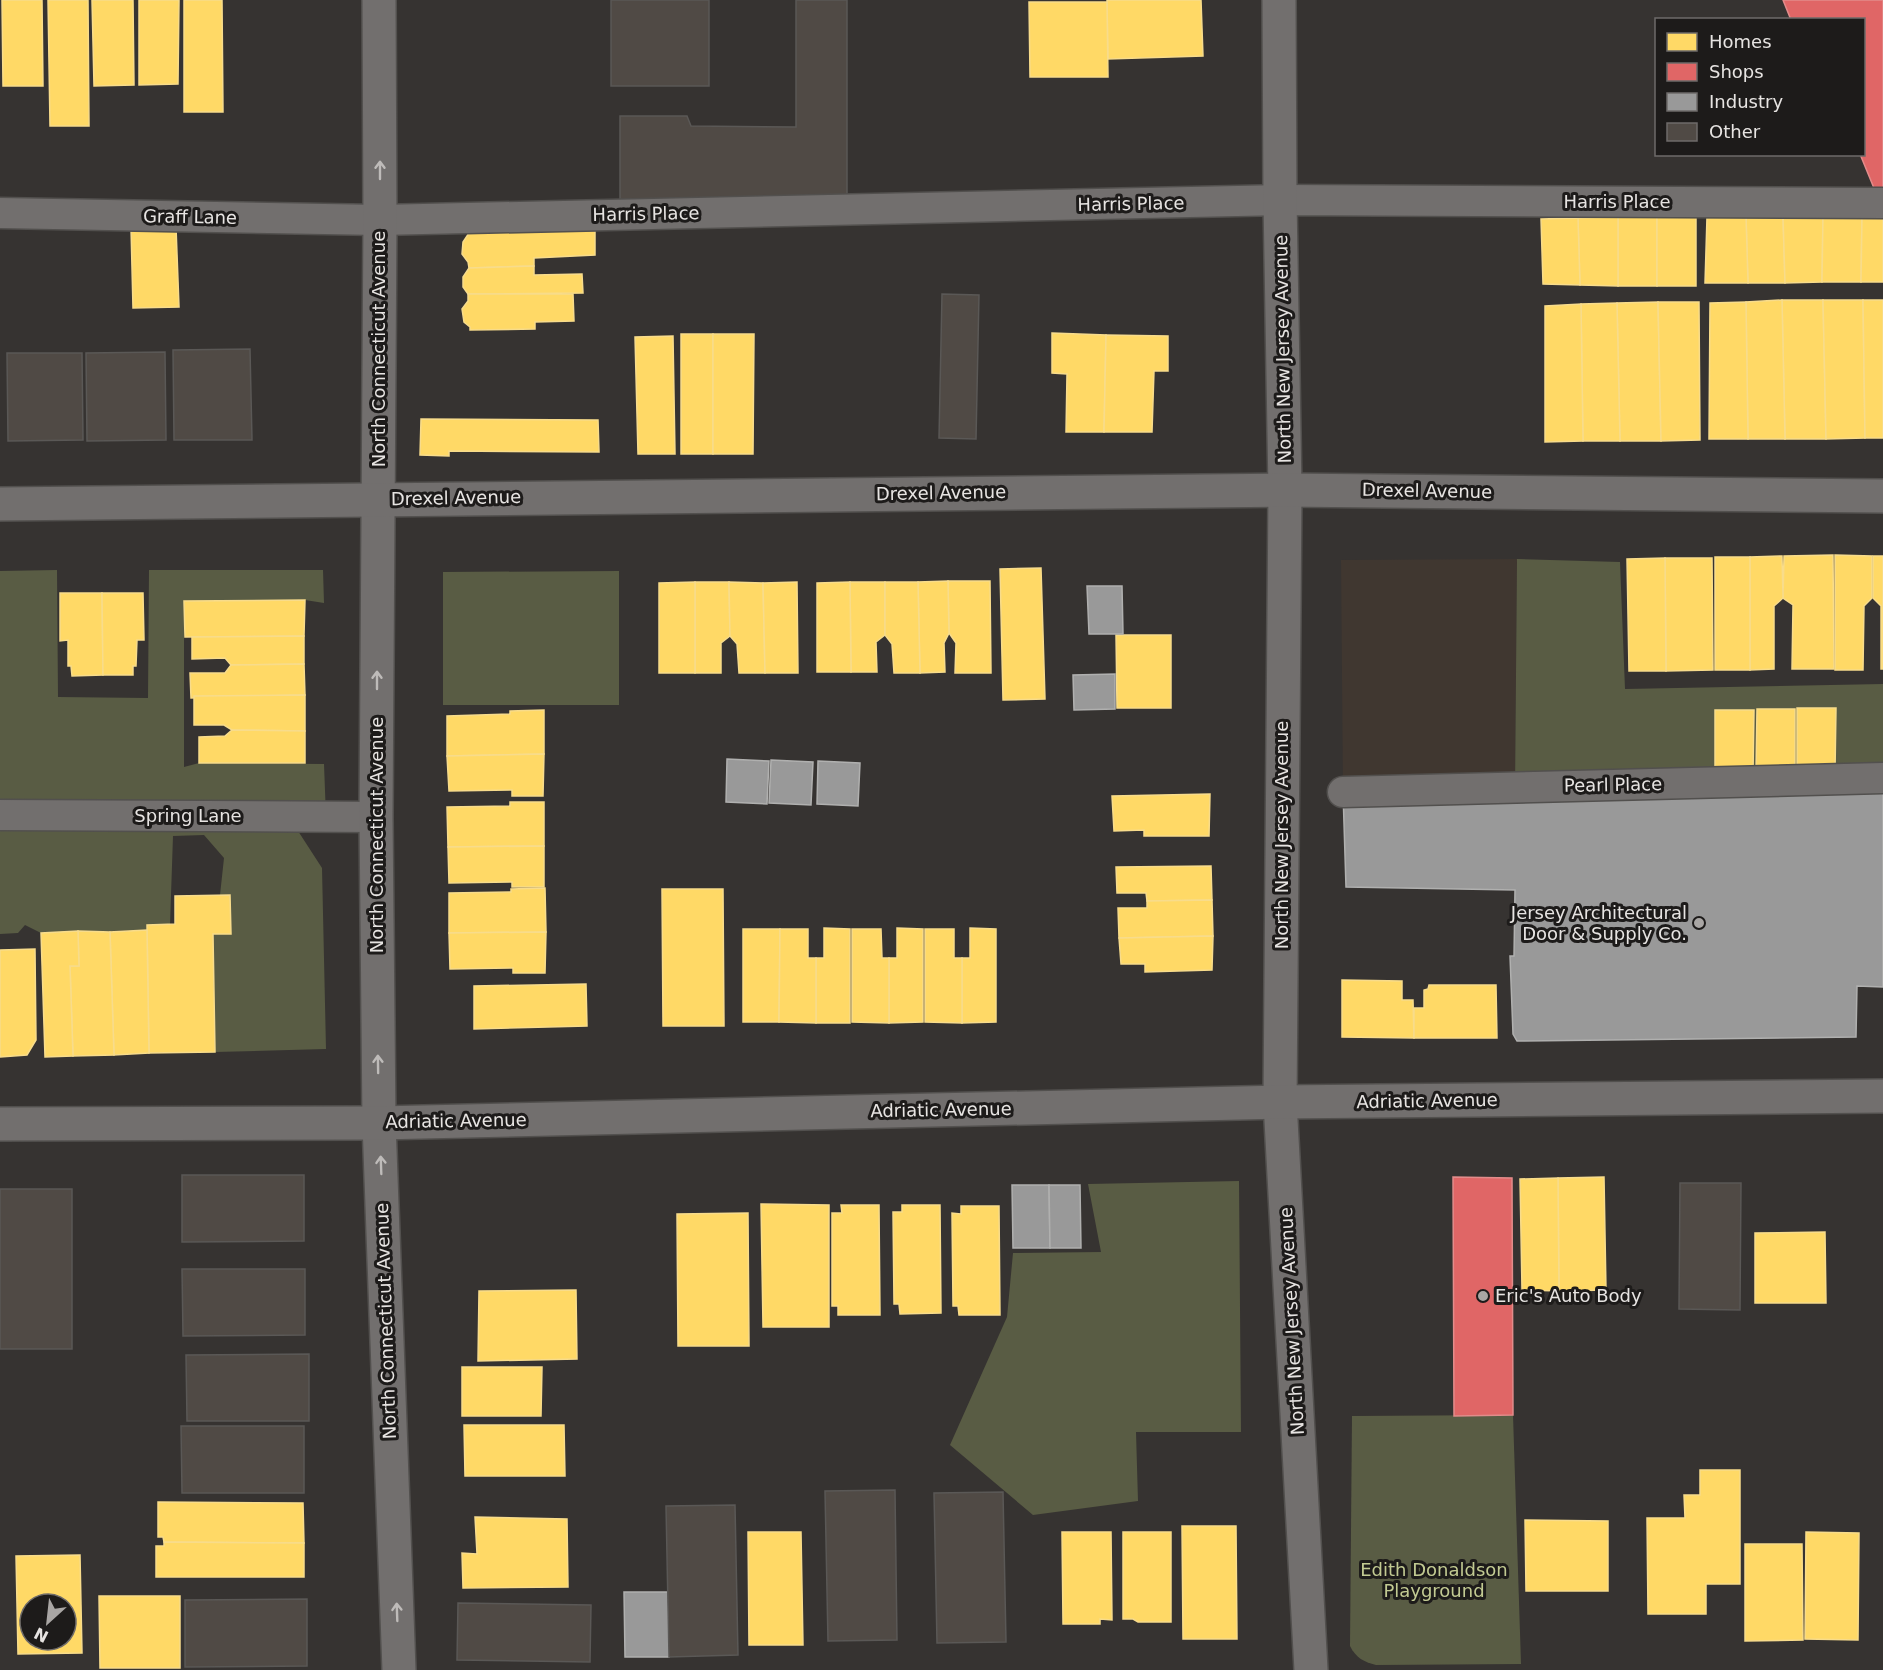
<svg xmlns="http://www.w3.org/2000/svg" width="1883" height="1670" font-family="'DejaVu Sans',sans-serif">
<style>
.built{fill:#403730}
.green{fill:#595c44}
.homes{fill:#ffd966;stroke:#f8dc8b;stroke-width:1.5;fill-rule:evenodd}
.shops{fill:#e06666;stroke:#e28c8b;stroke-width:1.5}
.industry{fill:#999;stroke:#b0b0af;stroke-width:1.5}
.building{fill:#504a45;stroke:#5a5856;stroke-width:1.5}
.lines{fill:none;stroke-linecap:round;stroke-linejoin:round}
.lane-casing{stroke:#52504e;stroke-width:33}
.street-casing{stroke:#52504e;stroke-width:36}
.lane{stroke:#726f6e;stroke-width:30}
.street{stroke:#726f6e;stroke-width:33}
.oneway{stroke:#bebbb9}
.poi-dot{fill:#a9a6a4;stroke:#1d1b1a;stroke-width:2}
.labels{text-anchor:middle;stroke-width:6;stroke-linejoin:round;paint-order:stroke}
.street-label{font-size:18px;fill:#e7e4e2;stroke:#1d1b1a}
.poi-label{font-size:18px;fill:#e7e4e2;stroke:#1d1b1a;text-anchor:end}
.park-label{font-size:18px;fill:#c2ca92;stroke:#1d1b1a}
</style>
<rect width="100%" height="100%" fill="#363331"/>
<polygon class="built" points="1517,559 1515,788 1343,792 1341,560"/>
<g class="green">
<polygon points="1517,559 1620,562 1625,689 1883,684 1883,778 1515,788"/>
<polygon points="57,570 58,697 148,698 149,570 323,570 324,603 305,600 184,602 184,767 199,763 324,764 326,817 289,817 322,868 326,1049 215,1052 213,934 231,934 220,895 224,858 204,835 173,836 170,925 147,925 147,930 41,933 25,925 18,933 0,934 0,571"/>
<polygon points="619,571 619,705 443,705 443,572"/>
<polygon points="1239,1181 1241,1432 1136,1432 1138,1501 1033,1515 950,1445 1007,1317 1013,1253 1101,1252 1088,1184"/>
<path d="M 1513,1415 L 1521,1664 L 1376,1665 C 1364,1662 1356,1658 1350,1646 L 1352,1416 Z"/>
</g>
<g class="homes">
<polygon points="2,0 42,0 43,86 3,86"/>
<polygon points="48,0 88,0 89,126 50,126"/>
<polygon points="92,0 133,0 134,85 94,86"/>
<polygon points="139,0 179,0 178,84 139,85"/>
<polygon points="184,0 222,0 223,112 184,112"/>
<polygon points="1107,0 1201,0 1203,56 1108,59"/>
<polygon points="1029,2 1107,2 1108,77 1030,77"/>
<rect x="1618" y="211" width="39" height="75"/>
<polygon points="1657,211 1696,212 1696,286 1657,286"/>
<polygon points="1746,216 1783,216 1785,283 1748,283"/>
<polygon points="1746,216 1748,283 1705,283 1707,217"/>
<polygon points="1783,216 1823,216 1822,282 1785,283"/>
<polygon points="1823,216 1862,216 1861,282 1822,282"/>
<polygon points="1862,216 1883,216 1883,282 1861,282"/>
<polygon points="1618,217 1618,286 1580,285 1578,218"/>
<polygon points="1578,218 1580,285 1543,284 1541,219"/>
<polygon points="176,227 179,307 133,308 131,228"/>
<polygon points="595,230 595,255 534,258 534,266 469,268 468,262 462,254 463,242 469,233"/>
<polygon points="534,266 534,275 582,274 583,293 468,294 463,287 463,277 469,268"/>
<polygon points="468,294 573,294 574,321 535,322 535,329 470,330 470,327 464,322 462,309 468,301"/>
<polygon points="1782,300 1823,300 1826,439 1785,439"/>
<polygon points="1782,300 1785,439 1748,439 1746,302"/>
<polygon points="1823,300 1863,300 1865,438 1826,439"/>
<polygon points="1863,300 1883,300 1883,438 1865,438"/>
<polygon points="1658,302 1661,441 1620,441 1617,303"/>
<polygon points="1658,302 1699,302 1700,440 1661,441"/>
<polygon points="1746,302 1748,439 1709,439 1710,303"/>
<polygon points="1617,303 1620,441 1583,441 1581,304"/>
<polygon points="1581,304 1583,441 1545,442 1545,306"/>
<polygon points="1052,333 1106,335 1104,432 1066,432 1067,374 1052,373"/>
<rect x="681" y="334" width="32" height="120"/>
<polygon points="713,334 754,334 753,454 713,454"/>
<polygon points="1106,335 1168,336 1168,371 1154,371 1152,432 1104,432"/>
<polygon points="673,336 675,454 638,454 635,337"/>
<polygon points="421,419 598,420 599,452 449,451 449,456 420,455"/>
<polygon points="1833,555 1834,669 1792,669 1793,605 1783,598 1784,556"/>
<polygon points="1835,555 1872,556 1872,598 1864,606 1863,670 1835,670"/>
<polygon points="1782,556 1783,598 1774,606 1774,669 1750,670 1750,557"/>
<polygon points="1873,556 1883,556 1883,669 1881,669 1881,606 1873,598"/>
<rect x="1715" y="557" width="35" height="113"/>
<polygon points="1665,558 1712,558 1713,670 1666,671"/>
<polygon points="1665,558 1666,671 1629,671 1627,559"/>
<polygon points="1041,568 1045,699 1003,700 1000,569"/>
<polygon points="948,581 990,581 991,673 955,673 956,643 949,633"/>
<polygon points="948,581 949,633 944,643 945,672 920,673 918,582"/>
<polygon points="695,582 729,582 730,636 721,643 721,673 695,673"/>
<polygon points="695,582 695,673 659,673 659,583"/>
<polygon points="729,582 763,583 765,673 739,673 737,644 730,636"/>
<polygon points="797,582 798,673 765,673 763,583"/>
<polygon points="850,582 885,582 885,635 876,642 877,672 851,672"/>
<polygon points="850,582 851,672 817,672 817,583"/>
<polygon points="885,582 918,582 920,673 894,673 892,644 885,635"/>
<polygon points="60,593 102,593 103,675 72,676 71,666 68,666 68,640 60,641"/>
<polygon points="102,593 143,593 144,640 137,640 136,666 133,666 133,675 103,675"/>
<polygon points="305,600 304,636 185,637 184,601"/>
<polygon points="1116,635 1171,635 1171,708 1117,708"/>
<polygon points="304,636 304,664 231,665 225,658 192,659 192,637"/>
<polygon points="304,664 305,695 191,698 190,673 225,673 231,665"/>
<polygon points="305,695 305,731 232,730 224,725 194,725 194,696"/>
<polygon points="1797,708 1836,708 1835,772 1797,772"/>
<polygon points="1757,709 1795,709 1795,772 1756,771"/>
<polygon points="544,710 544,754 447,756 447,716 510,714 510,711"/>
<polygon points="1715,710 1754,710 1753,774 1715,773"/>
<polygon points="232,730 305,731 305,763 199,763 199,737 225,736"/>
<polygon points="544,754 543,796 512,796 512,790 449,791 447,756"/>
<polygon points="1210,794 1209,836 1144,836 1144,830 1114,831 1112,796"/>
<polygon points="510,802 544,802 544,846 448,847 447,807 510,806"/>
<polygon points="544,846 544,887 512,887 512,882 449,883 448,847"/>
<polygon points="1211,866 1212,900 1147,901 1146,893 1117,893 1116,867"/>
<polygon points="545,888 546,932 449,933 449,893 511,892 511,889"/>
<polygon points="662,889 723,889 724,1026 663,1026"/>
<polygon points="230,895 231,934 213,934 215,1052 149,1053 147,925 175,924 175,896"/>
<polygon points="1212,900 1213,936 1119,938 1118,908 1147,908 1147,901"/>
<polygon points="824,928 850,929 850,1023 816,1023 816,958 824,958"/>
<polygon points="897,928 923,929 923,1022 889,1023 889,958 897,958"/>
<polygon points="970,928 996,929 996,1022 962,1023 962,958 970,958"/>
<polygon points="743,929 780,929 779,1022 743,1022"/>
<polygon points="780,929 808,929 808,958 816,958 816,1023 779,1022"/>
<polygon points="852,929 881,929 882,958 889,958 889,1023 852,1022"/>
<polygon points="925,929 954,929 954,958 962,958 962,1023 925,1022"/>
<polygon points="147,930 149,1053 114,1055 110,932"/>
<polygon points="78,931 110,932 114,1055 73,1056 70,966 79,966"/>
<polygon points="78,931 79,966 70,966 73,1056 45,1057 41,933"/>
<polygon points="546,932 545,973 513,973 513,968 450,969 449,933"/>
<polygon points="1213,936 1212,970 1145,972 1145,964 1121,964 1119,938"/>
<polygon points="35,949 36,1040 27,1055 0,1057 0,950"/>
<polygon points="1342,980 1402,981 1402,1000 1413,1000 1414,1038 1342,1037"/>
<polygon points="586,984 587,1026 474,1029 474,986"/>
<polygon points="1429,985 1496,985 1497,1038 1414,1038 1414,1008 1424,1008 1424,990 1428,989"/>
<polygon points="1604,1177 1606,1290 1559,1291 1558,1178"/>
<polygon points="1558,1178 1559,1291 1522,1290 1520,1179"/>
<polygon points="761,1204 829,1205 829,1327 763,1327"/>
<polygon points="841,1205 879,1205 880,1315 838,1315 838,1306 832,1306 832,1213 842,1213"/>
<polygon points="902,1205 940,1205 941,1313 900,1314 899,1304 894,1304 893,1212 902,1212"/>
<polygon points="961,1206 999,1206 1000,1315 959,1315 958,1306 953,1306 952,1213 961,1214"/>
<polygon points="748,1213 749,1346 678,1346 677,1214"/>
<polygon points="1825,1232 1826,1303 1755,1303 1755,1233"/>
<polygon points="576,1290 577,1359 478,1361 479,1291"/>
<polygon points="462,1367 542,1367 541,1416 462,1416"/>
<polygon points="464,1425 564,1425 565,1476 465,1476"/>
<polygon points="1700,1470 1740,1470 1740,1584 1706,1584 1706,1614 1648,1614 1647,1518 1685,1518 1684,1495 1700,1495"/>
<polygon points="158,1502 303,1503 304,1543 164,1542 163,1537 158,1537"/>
<polygon points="475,1517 567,1519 568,1587 463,1588 462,1553 477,1554"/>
<polygon points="1525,1520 1608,1521 1608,1591 1526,1591"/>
<polygon points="1182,1526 1236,1526 1237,1639 1183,1639"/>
<polygon points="748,1532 801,1532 803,1645 749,1645"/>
<polygon points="1062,1532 1111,1532 1112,1620 1100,1619 1100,1624 1063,1624"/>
<polygon points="1123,1532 1171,1532 1171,1622 1138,1622 1133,1619 1123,1619"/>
<polygon points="1806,1532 1859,1533 1858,1640 1805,1639"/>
<polygon points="164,1542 304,1543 304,1577 156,1577 156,1546 164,1546"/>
<polygon points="1745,1544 1802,1544 1803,1640 1745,1641"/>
<path d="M 80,1555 L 82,1653 L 18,1654 L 16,1556 ZM 30,1604 L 66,1604 L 66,1640 L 30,1640 Z"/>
<polygon points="99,1596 180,1596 180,1668 100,1668"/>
</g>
<g class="shops">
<polygon points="1783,0 1883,0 1883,193 1876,193 1860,154 1864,154 1864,20 1791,20"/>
<polygon points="1453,1177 1512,1178 1513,1415 1454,1416"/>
</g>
<g class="industry">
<polygon points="1087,586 1122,586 1123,634 1089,634"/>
<polygon points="1115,674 1115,709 1074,710 1073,675"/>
<polygon points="727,759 769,761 767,804 726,802"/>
<polygon points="771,760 813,762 811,805 769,803"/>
<polygon points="818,761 860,763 858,806 817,804"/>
<polygon points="1883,778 1883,987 1857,986 1856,1037 1517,1041 1513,1034 1510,956 1514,956 1515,890 1346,887 1343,792"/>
<polygon points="1012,1185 1049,1185 1050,1248 1013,1248"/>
<polygon points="1049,1185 1080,1185 1081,1248 1050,1248"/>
<polygon points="624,1592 668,1592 669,1657 625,1657"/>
</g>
<g class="building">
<rect x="611" y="0" width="98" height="86"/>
<polygon points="796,0 847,0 847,201 620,200 620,116 687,116 691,126 796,127"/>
<polygon points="942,294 979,295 976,439 939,438"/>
<polygon points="250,349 252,440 174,440 173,350"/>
<polygon points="165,352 166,440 87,441 86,353"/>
<polygon points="7,353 82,353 83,440 8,441"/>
<polygon points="182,1175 304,1175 304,1241 182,1242"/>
<polygon points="1680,1183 1741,1183 1740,1310 1679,1309"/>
<rect x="0" y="1189" width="72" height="160"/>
<polygon points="182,1269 305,1269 305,1335 183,1336"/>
<polygon points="309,1354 309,1421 187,1421 186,1355"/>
<polygon points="181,1426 304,1426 304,1493 182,1493"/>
<polygon points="895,1490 897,1640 828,1641 825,1491"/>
<polygon points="1003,1492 1006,1642 937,1643 934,1493"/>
<polygon points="735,1505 738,1655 669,1657 666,1506"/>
<polygon points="307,1599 307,1666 185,1667 185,1600"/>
<polygon points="458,1603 591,1605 590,1662 457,1660"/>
</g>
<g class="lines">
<g class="lane-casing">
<g id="lane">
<polyline points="0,213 380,220 1280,200 1883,203"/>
<polyline points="1343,792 1883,778"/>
<polyline points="0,815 376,817"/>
</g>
</g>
<g class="street-casing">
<g id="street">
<polyline points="379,0 380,220 376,817 379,1123 399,1670"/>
<polyline points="1279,0 1280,200 1285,490 1280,1102 1311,1670"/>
<polyline points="0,504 1285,490 1883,496"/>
<polyline points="0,1124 379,1123 1280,1102 1883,1096"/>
</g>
</g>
<use href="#lane" class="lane"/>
<use href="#street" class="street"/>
</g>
<defs><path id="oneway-shaft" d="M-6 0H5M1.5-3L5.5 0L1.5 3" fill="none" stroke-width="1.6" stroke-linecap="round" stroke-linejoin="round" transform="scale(1.5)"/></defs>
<g class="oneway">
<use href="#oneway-shaft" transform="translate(380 170) rotate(-90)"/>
<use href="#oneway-shaft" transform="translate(377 680) rotate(-90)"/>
<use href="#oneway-shaft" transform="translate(378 1064) rotate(-91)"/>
<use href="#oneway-shaft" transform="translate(381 1165) rotate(-92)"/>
<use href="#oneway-shaft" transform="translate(397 1612) rotate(-92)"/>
</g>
<g class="poi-dot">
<circle cx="1699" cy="923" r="6"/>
<circle cx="1483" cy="1296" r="6"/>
</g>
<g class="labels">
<g class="street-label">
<text x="1617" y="208">Harris Place</text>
<text transform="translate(1131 204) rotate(-1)" y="6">Harris Place</text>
<text transform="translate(646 214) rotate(-1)" y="6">Harris Place</text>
<text transform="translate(190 217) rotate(1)" y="6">Graff Lane</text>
<text transform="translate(379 349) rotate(-90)" y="6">North Connecticut Avenue</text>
<text transform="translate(1283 349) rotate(-91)" y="6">North New Jersey Avenue</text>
<text transform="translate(1427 491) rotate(1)" y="6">Drexel Avenue</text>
<text transform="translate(941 493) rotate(-1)" y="6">Drexel Avenue</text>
<text transform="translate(456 498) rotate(-1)" y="6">Drexel Avenue</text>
<text transform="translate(1613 785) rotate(-1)" y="6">Pearl Place</text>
<text x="188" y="822">Spring Lane</text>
<text transform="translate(377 835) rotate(-90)" y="6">North Connecticut Avenue</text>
<text transform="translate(1282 835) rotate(-90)" y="6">North New Jersey Avenue</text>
<text transform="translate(1427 1101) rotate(-1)" y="6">Adriatic Avenue</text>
<text transform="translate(941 1110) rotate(-1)" y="6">Adriatic Avenue</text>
<text transform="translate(456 1121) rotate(-1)" y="6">Adriatic Avenue</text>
<text transform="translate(386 1321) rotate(-92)" y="6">North Connecticut Avenue</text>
<text transform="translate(1292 1321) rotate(-93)" y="6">North New Jersey Avenue</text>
</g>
<g class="poi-label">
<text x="1687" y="919">Jersey Architectural<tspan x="1687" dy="21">Door &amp; Supply Co.</tspan></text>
<text x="1495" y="1302" text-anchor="start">Eric's Auto Body</text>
</g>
<g class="park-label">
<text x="1434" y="1576">Edith Donaldson<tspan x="1434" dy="21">Playground</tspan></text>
</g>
</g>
<rect x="1655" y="18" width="210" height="138" fill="#1d1b1a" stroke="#6e6b6a" stroke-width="1.5"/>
<rect x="1667" y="33" width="30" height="18" fill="#ffd966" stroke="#6e6b6a" stroke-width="1.5"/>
<text x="1709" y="48" font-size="18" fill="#e7e4e2">Homes</text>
<rect x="1667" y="63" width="30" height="18" fill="#e06666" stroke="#6e6b6a" stroke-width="1.5"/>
<text x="1709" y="78" font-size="18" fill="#e7e4e2">Shops</text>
<rect x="1667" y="93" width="30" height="18" fill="#999999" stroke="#6e6b6a" stroke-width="1.5"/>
<text x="1709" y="108" font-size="18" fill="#e7e4e2">Industry</text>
<rect x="1667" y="123" width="30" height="18" fill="#504a45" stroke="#6e6b6a" stroke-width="1.5"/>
<text x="1709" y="138" font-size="18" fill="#e7e4e2">Other</text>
<g transform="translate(48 1622) rotate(207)"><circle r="28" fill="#1d1b1a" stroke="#6e6b6a" stroke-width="1.5"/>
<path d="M0-4.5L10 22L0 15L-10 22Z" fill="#a9a6a4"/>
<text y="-9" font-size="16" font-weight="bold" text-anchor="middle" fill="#e7e4e2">N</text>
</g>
</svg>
